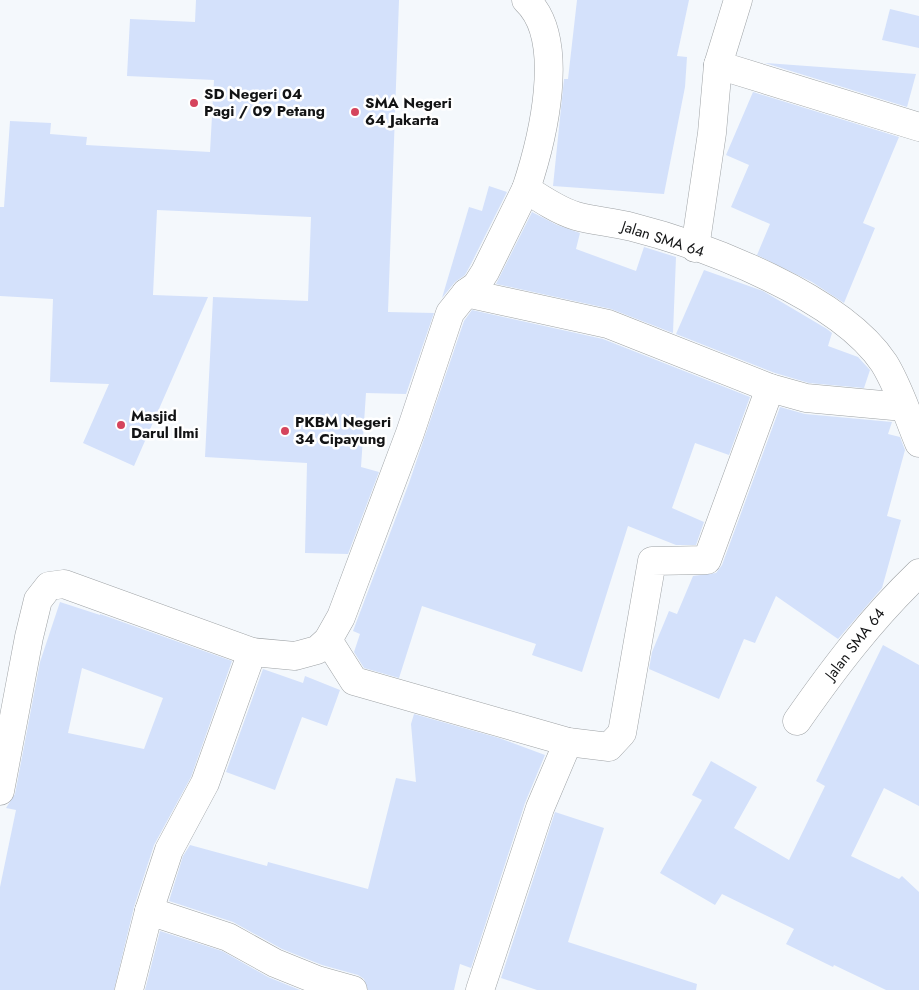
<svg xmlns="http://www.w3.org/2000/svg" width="919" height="990" font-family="Jost,sans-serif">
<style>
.building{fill:#d4e1fb;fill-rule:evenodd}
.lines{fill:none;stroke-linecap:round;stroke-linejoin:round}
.street-casing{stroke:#9ea2a5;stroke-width:29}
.street{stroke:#fff;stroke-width:28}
.poi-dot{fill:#d5445d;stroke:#fff;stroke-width:2}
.labels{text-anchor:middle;stroke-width:5;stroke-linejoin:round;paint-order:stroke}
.poi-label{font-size:15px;font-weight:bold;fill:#121314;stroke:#fff;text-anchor:start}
.street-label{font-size:15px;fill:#121314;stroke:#fff}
</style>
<rect width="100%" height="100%" fill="#f4f8fc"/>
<g class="building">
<polygon points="196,0 399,0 388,312 434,313 406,394 366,393 361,467 379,472 348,554 305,553 307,463 205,457 213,297 308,301 311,217 157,210 153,295 208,297 134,466 83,443 109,384 50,382 53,299 0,296 0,207 4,207 10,121 51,123 50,134 87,137 86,145 210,152 214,80 127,76 130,19 195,22"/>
<polygon points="577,0 689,0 677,56 687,57 685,87 664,194 553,186 564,79 568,79"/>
<polygon points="890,9 919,16 919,48 882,40"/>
<polygon points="765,63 766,63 916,74 907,107"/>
<polygon points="753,92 899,137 863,223 875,228 844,303 812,282 757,255 770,224 731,207 749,165 726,155"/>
<polygon points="489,186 507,192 471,264 465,275 455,282 442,298 469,207 482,211"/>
<polygon points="532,212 557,225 580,233 576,249 636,271 644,247 676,257 673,333 611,309 496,284"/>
<polygon points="704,270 763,291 827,329 832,333 828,346 858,357 870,370 864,388 809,383 775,373 676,334"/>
<polygon points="472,310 603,339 750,397 729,455 695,443 672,508 704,522 696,545 676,545 628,526 582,672 532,655 536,644 422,606 399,678 364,668 354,652 360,634 353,631 356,623 409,483 464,321"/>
<polygon points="780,407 805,414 892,422 888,434 900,437 905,450 887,516 901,520 882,588 838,639 776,596 755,643 744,639 719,699 649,669 652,652 669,611 677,614 693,576 716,573 722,565"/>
<path d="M 60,602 L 100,615 L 100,614 L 232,661 L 191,777 L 154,845 L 134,907 L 114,990 L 0,990 L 0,887 L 16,810 L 6,808 L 15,794 L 40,662 ZM 82,668 L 163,698 L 144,749 L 68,733 Z"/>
<polygon points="883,645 919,665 919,806 884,788 851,856 899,879 902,876 919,892 919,990 886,990 834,965 833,967 786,944 794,929 722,894 715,905 660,873 702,800 692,795 711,761 757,787 734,828 789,860 825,786 816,781"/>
<polygon points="263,669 303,683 305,676 340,690 327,726 302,717 275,790 226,772"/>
<polygon points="414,714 499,738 545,755 525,803 471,968 460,964 454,990 368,990 364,979 358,975 322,965 282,949 233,922 169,901 183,856 190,845 267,866 268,862 368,889 396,778 416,782 411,724"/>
<polygon points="555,812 604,828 568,942 697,984 696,990 537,990 501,978"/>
<polygon points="160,931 222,951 268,977 300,990 145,990"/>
</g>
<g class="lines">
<g class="street-casing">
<g id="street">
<path d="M 526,0 C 568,39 542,141 526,189 C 541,199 559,211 576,216 C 594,221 613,222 632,227 C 707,246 840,297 884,363 C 899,387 908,417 919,443"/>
<polyline points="718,65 919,127"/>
<polyline points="695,248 712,133 718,65 738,0"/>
<polyline points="466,293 608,324 770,388 806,398 904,407"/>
<polyline points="328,640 354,681 568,742 609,747 622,733 652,561 707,560 770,388"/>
<path d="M 797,721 C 834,668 872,618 919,573"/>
<polyline points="0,791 29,637 38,600 49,586 64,584 252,652 295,656 317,650 328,640 341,617 410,433 450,313 466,293 476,286 485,272 526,189"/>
<polyline points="149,911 228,937 275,963 317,980 353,990"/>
<polyline points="129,990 149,911 169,850 205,783 252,652"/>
<polyline points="480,990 540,808 568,742"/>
</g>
</g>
<use href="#street" class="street"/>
</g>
<g class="poi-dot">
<circle cx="194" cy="103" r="5"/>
<circle cx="355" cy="112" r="5"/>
<circle cx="121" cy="425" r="5"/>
<circle cx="285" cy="431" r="5"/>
</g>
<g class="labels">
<g class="poi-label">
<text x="204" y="99">SD Negeri 04<tspan x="204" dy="17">Pagi / 09 Petang</tspan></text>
<text x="365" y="108">SMA Negeri<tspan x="365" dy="17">64 Jakarta</tspan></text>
<text x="131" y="421">Masjid<tspan x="131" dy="17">Darul Ilmi</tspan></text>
<text x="295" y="427">PKBM Negeri<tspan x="295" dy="17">34 Cipayung</tspan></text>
</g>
<g class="street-label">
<text transform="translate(663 239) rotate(18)" y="5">Jalan SMA 64</text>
<text transform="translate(855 644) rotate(-52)" y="5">Jalan SMA 64</text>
</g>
</g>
</svg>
